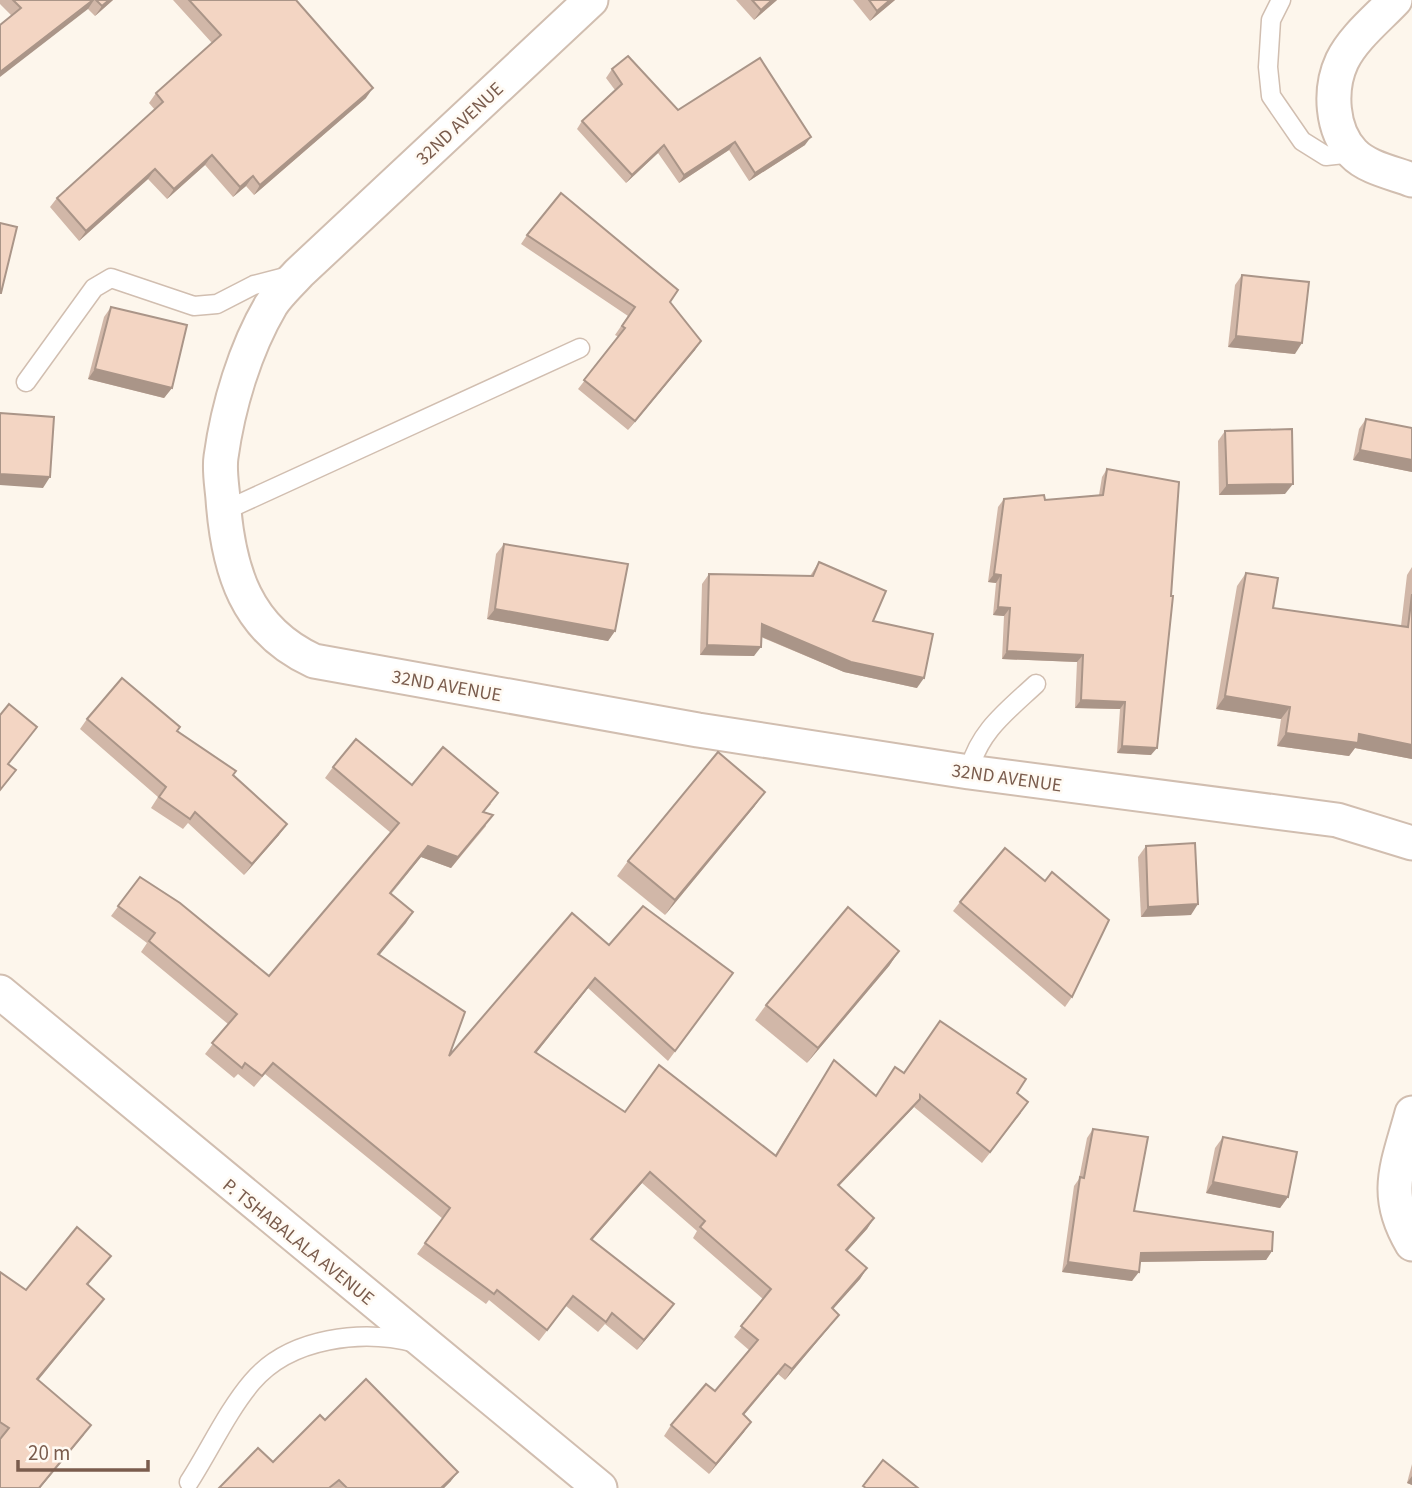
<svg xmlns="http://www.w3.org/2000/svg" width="1412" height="1488" font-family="'Source Sans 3',sans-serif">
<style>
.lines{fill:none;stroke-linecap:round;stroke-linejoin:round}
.service-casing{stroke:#d1beb0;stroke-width:21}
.minor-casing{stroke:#d1beb0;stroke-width:37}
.service{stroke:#fff;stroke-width:18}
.minor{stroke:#fff;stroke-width:33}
.wall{fill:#d1b7a8}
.shaded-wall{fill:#aa9588}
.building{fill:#f3d5c3;stroke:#aa9588;stroke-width:2}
.labels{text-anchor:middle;stroke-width:5;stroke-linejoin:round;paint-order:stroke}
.street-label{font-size:19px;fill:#7a5c4d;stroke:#fffaf3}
</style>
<rect width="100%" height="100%" fill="#fdf6ec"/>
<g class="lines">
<g class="service-casing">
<g id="service">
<polyline points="1281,0 1271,20 1268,67 1271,96 1302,141 1326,156 1353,153"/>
<polyline points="26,382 94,288 111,278 194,306 217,304 254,285 289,276"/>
<polyline points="224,511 580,348"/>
<path d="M 969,772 C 978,732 1007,711 1036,684"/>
<path d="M 189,1482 C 209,1451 228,1410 252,1382 C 290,1337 363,1329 416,1343"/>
</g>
</g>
<g class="minor-casing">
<g id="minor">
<path d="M 591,0 L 299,273 C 290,283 278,294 271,305 C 245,349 228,406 221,457 C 219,470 222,486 223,499 C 228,570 246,630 314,661 L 698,730 L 969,772 L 1337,820 L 1412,843"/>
<path d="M 1395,0 C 1378,18 1353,38 1342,61 C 1329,89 1331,130 1353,153 C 1367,168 1394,173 1412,180"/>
<polyline points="0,992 600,1488"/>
<path d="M 1412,1113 C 1398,1165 1382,1194 1412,1244"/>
</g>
</g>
<use href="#service" class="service"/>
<use href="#minor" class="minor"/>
</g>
<g class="wall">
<polygon points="0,0 113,0 95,16 88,9 12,16 0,4"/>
<polygon points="173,0 296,0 366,98 254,195 246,186 233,197 205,165 167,199 148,179 79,241 50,207 57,198 155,110 149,103 156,93 212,43"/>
<polygon points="736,0 777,0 754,20"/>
<polygon points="853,0 895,0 870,21"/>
<polygon points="612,69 678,110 805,145 749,181 729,150 679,183 658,153 626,183 577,129 582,121 615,90 606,78"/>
<polygon points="527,235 670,302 695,350 628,430 578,389 619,337 615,335 628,316 521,244"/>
<polygon points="1242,275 1295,354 1228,347 1235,285"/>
<polygon points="111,307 172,388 164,398 88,379 104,317"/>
<polygon points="1366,419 1412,428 1412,472 1353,460 1359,429"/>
<polygon points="1225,431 1285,494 1219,495 1218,441"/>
<polygon points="1107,469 1151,755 1117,753 1120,709 1075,708 1077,662 1002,659 1004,616 993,615 996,583 988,582 998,507 1004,499 1045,500 1099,495 1102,477"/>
<polygon points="504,544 615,631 608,641 487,619 496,554"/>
<polygon points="819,562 873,621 917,688 844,672 761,637 754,656 700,655 702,584 709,574 810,576"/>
<polygon points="1412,567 1412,759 1355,748 1349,756 1277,746 1281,719 1216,709 1237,586 1246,573 1273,608 1401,626 1407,575"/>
<polygon points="87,719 177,731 233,775 279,835 244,875 188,823 183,829 151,808 158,797 80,729"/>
<polygon points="333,767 491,804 484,812 486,826 451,868 421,857 391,893 413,912 379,955 449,1056 609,945 733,973 668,1061 588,988 536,1053 625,1112 775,1155 834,1060 876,1096 904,1073 1017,1093 1021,1113 982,1163 914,1107 839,1186 874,1218 867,1229 847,1251 867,1268 860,1279 833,1309 831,1325 785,1380 778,1374 744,1415 744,1432 709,1474 664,1436 671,1425 715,1391 749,1350 734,1337 763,1299 693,1238 697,1231 642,1183 592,1240 666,1315 637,1350 605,1324 598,1332 566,1306 539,1341 489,1300 486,1304 417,1254 443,1219 265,1074 254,1087 238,1074 234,1078 205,1054 228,1024 141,952 147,943 111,916 140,877 269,976 391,833 325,778"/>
<polygon points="765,792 754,807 665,915 617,876 628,861"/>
<polygon points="1146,846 1191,915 1141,917 1138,857"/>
<polygon points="960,902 1072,997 1065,1007 953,911"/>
<polygon points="899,951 889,966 807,1063 755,1020 766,1005"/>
<polygon points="1093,1129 1134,1211 1272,1251 1266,1260 1140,1262 1132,1281 1062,1272 1074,1186 1079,1179 1087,1138"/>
<polygon points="1223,1137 1288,1197 1280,1208 1206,1193 1215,1148"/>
<polygon points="111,1256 88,1285 104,1299 38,1379 84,1435 40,1488 0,1488 1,1437 0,1437 0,1272 26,1290"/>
<polygon points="325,1420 451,1481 444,1488 219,1488 273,1462"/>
<polygon points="1412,1464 1412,1485 1407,1483"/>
</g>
<g class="shaded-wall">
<polygon points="94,0 88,9 0,77 0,72"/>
<polygon points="109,0 113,0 95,16 102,6"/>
<polygon points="772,0 777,0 754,20 761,10"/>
<polygon points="890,0 895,0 870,21 877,11"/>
<polygon points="373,88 366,98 254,195 260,185"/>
<polygon points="811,137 805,145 749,181 755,173"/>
<polygon points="735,142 729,150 679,183 684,175"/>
<polygon points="664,145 658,153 626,183 632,175"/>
<polygon points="212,155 205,165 167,199 174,189"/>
<polygon points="155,169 148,179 79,241 86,231"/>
<polygon points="253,176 246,186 233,197 240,187"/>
<polygon points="1236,336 1302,343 1295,354 1228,347"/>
<polygon points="701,341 695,350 628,430 635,421"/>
<polygon points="95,369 172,388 164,398 88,379"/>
<polygon points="1360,450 1412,460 1412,472 1353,460"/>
<polygon points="0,474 50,477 43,488 0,485"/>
<polygon points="1293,484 1285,494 1219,495 1227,485"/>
<polygon points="994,574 1001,575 996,583 988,582"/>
<polygon points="998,607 1010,608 1004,616 993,615"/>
<polygon points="495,609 615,631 608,641 487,619"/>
<polygon points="762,624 924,678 917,688 844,672 755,634"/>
<polygon points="707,645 761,647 754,656 700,655"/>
<polygon points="1007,651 1083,655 1077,662 1002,659"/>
<polygon points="1225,696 1290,707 1281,719 1216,709"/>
<polygon points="1081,700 1125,702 1120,709 1075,708"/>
<polygon points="1286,733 1359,734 1412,745 1412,759 1355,748 1349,756 1277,746"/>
<polygon points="1122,746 1157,748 1151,755 1117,753"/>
<polygon points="765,792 754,807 665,915 675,900"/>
<polygon points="493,815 451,868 421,857 383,904 428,846"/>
<polygon points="287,824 279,835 244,875 252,864"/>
<polygon points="1198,904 1191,915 1141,917 1148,907"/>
<polygon points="413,912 406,923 371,965 378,954"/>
<polygon points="899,951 889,966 807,1063 818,1048"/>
<polygon points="595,978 588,988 528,1063 535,1052"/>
<polygon points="920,1099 912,1109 830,1195 838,1185"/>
<polygon points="650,1172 642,1183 584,1249 591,1239"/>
<polygon points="1213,1182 1288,1197 1280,1208 1206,1193"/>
<polygon points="874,1218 867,1229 839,1260 846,1250"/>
<polygon points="1272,1251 1266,1260 1135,1262 1141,1253"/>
<polygon points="1068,1262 1139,1272 1132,1281 1062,1272"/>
<polygon points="867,1268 860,1279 824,1319 832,1308"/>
<polygon points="104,1299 97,1308 31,1389 37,1379"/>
<polygon points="674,1304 666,1315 637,1350 644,1340"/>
<polygon points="839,1315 831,1325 785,1380 792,1369"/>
<polygon points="785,1364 778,1374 735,1425 743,1414"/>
<polygon points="751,1422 744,1432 709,1474 716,1464"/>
<polygon points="91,1425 40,1488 39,1488"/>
<polygon points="458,1472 451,1481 444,1488 441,1488"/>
<polygon points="1412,1476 1412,1485 1407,1483"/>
</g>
<g class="building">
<polygon points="13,0 93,0 0,72 0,25 21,8"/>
<polygon points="96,0 109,0 102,6"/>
<polygon points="189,0 296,0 373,88 260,185 253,176 240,187 212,155 174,189 155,169 86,231 57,198 163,102 156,93 221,35"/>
<polygon points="752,0 772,0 761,10"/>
<polygon points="869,0 890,0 877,11"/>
<polygon points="628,56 678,110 760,58 811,137 755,173 735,142 684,175 664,145 632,175 582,121 622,84 612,69"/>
<polygon points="561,193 678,290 670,302 701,341 635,421 584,380 625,328 622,326 635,307 527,235"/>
<polygon points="0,223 17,227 1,293 0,293"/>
<polygon points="1242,275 1309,282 1302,343 1236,336"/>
<polygon points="111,307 187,325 172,388 95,369"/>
<polygon points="0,413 54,417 50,477 0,474"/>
<polygon points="1366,419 1412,428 1412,460 1360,450"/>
<polygon points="1292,429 1293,484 1227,485 1225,431"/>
<polygon points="1107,469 1179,482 1171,596 1173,596 1157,748 1122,746 1125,702 1081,700 1083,655 1007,651 1010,608 998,607 1001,575 994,574 1004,499 1044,495 1045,500 1103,495"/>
<polygon points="504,544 628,564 615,631 495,609"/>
<polygon points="819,562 886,591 873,621 933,634 924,678 851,662 762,624 761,647 707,645 709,574 813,576"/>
<polygon points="1246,573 1278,578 1273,608 1408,627 1412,594 1412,745 1359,734 1358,743 1286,733 1290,707 1225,696"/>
<polygon points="122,678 180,727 177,731 236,771 233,775 287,824 252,864 195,812 190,819 159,797 166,787 87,719"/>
<polygon points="9,704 37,727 8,764 16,770 0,790 0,715"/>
<polygon points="356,739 412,785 443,747 498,793 483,812 493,815 458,857 428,846 390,893 413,912 378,954 465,1012 449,1056 572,913 609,945 643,906 733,973 675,1051 595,978 535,1052 625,1112 659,1065 776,1156 834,1060 876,1096 895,1067 904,1073 940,1021 1026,1079 1017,1093 1028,1102 990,1152 920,1095 920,1099 838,1185 874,1218 846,1250 867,1268 832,1308 839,1315 792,1369 785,1364 743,1414 751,1422 716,1464 671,1425 706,1384 715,1391 758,1340 741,1326 771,1289 700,1227 705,1221 650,1172 591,1239 674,1304 644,1340 612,1313 606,1322 573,1296 547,1330 497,1290 494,1294 425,1243 450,1208 273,1063 262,1076 245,1063 242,1068 212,1043 237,1014 149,941 155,933 118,906 140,877 180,903 269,976 399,823 333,767"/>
<polygon points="718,752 765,792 675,900 628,861"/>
<polygon points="1195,843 1198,904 1148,907 1146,846"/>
<polygon points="1005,848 1045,881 1052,872 1109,920 1072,997 960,902"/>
<polygon points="848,907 899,951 818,1048 766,1005"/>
<polygon points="1093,1129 1148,1137 1134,1211 1273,1232 1272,1251 1141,1253 1139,1272 1068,1262 1080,1177 1084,1178"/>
<polygon points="1223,1137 1297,1152 1288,1197 1213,1182"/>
<polygon points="77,1227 111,1256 87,1284 104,1299 37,1379 91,1425 39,1488 0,1488 0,1439 9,1428 0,1422 0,1272 26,1290"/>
<polygon points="366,1379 458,1472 441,1488 347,1488 339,1480 329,1488 219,1488 258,1448 273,1462 320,1415 325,1420"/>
<polygon points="883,1460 918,1488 866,1488 863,1486"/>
</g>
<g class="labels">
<g class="street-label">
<text transform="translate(459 123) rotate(-43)" y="7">32ND AVENUE</text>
<text transform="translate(447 685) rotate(10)" y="7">32ND AVENUE</text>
<text transform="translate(1007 777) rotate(8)" y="7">32ND AVENUE</text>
<text transform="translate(299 1241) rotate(39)" y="7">P. TSHABALALA AVENUE</text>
</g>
</g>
<path d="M18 1460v10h130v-10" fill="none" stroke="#7a5c4d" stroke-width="3.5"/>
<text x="28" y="1460" font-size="21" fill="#7a5c4d" stroke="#fffaf3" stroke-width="5" paint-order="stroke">20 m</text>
</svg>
